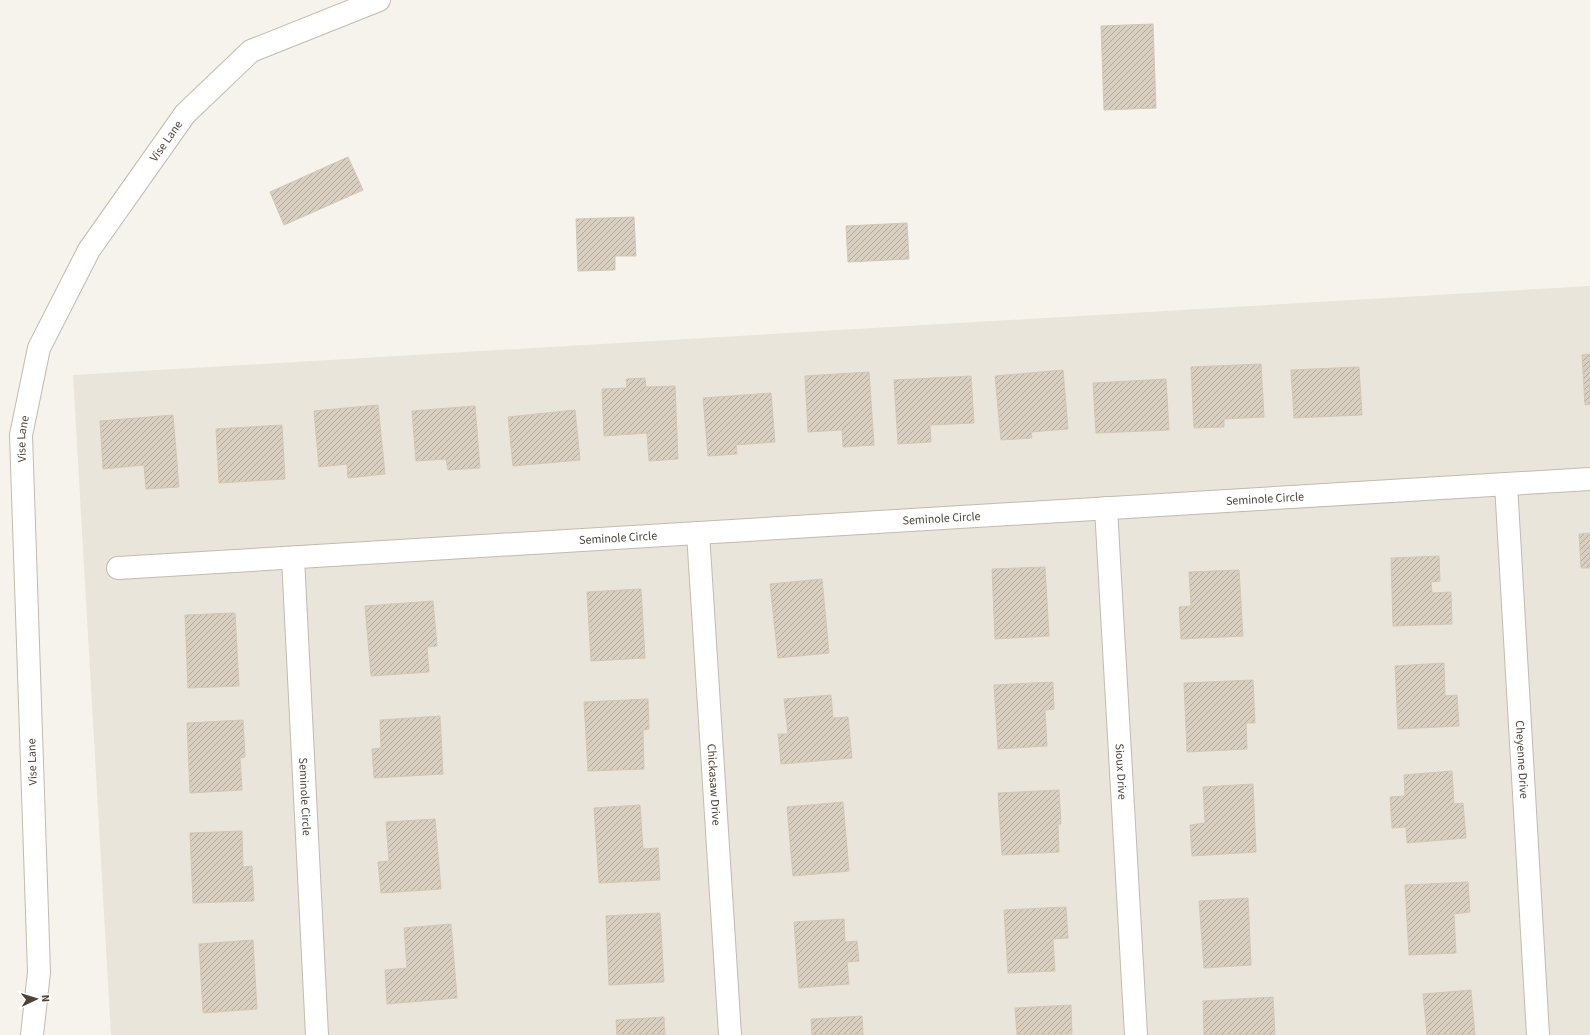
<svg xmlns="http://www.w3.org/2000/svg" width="1590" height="1035" font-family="'Source Sans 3',sans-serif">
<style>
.residential{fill:#eae5da}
.building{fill:url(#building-hatch);stroke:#d3c7b4}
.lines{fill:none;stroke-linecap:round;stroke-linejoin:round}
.street-casing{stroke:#c2bbae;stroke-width:24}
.street{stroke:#fff;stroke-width:22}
.labels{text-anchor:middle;stroke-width:3;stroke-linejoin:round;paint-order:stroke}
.street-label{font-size:12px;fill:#4b4439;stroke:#fff}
</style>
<defs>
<pattern id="building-hatch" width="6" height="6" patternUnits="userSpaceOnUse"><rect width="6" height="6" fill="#d8cfc1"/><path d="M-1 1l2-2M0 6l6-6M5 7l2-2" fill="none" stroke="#b1aa9e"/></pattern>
</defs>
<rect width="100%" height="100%" fill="#f6f3ec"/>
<polygon class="residential" points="1590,286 1590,1035 111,1035 73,375"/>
<g class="building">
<polygon points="1153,24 1156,108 1104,110 1101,26"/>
<polygon points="348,157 363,190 284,225 270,192"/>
<polygon points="634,217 636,256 615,256 615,270 578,271 576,219"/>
<polygon points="907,223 909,259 848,262 846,226"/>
<polygon points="1590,354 1590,404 1585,405 1582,355"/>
<polygon points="1261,364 1264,417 1224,419 1224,427 1194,428 1191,367"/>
<polygon points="1359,367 1362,415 1294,418 1291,370"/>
<polygon points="1063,370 1068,429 1031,432 1032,438 1001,440 995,376"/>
<polygon points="869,372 874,445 843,447 842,430 808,432 805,376"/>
<polygon points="971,376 974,423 930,425 931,442 898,444 894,380"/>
<polygon points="645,378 646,387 675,386 678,459 649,461 647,433 604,436 602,389 627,388 626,379"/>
<polygon points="1166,379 1169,430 1096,433 1093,383"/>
<polygon points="771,393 775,442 736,445 737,454 708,456 703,398"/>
<polygon points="378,405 385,474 348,478 347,464 319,467 314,411"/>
<polygon points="475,406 480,468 448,470 446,459 416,461 412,411"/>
<polygon points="575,410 580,460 513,466 508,417"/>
<polygon points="173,415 179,487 146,489 144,465 103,469 100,421"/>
<polygon points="282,425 285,479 219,483 216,429"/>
<polygon points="1590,533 1590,568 1581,568 1579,534"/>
<polygon points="1439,556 1440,581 1431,582 1432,593 1451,592 1452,624 1393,626 1391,558"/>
<polygon points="1045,567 1049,636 995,639 992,569"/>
<polygon points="1239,570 1243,636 1181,639 1179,607 1191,606 1189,572"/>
<polygon points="822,579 829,653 778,658 770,584"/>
<polygon points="641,589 645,658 591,661 587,592"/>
<polygon points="433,601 437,646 427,647 429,672 371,676 365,606"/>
<polygon points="235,613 239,686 188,688 185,615"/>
<polygon points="1444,663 1445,696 1457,695 1459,726 1398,729 1395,666"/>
<polygon points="1253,680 1255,723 1246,723 1247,749 1187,752 1184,683"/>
<polygon points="1053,682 1054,709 1045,710 1047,746 998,749 994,685"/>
<polygon points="831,695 833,718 848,717 852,758 781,764 778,734 788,734 784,699"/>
<polygon points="648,699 649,729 643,730 644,769 588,771 584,702"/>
<polygon points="440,716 443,774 374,778 372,749 381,748 380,720"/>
<polygon points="243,720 245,757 240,758 242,790 190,793 187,723"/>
<polygon points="1452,771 1454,804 1463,803 1466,838 1407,843 1406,827 1392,828 1390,797 1405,796 1404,775"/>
<polygon points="1253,784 1256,852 1192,856 1190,825 1205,823 1203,787"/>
<polygon points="1059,790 1061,824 1058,824 1059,852 1002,855 998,793"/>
<polygon points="843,802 849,871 793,876 787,807"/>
<polygon points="640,805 643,849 658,848 660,880 599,883 594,808"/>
<polygon points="435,819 441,889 381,893 378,862 389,861 386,822"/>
<polygon points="242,831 243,867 252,866 254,901 193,903 190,833"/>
<polygon points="1468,882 1470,912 1454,914 1456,953 1409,955 1405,885"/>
<polygon points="1248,898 1251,965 1204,968 1199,901"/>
<polygon points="1066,907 1068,938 1053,939 1055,971 1008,973 1004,910"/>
<polygon points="660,913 664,982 609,985 606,916"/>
<polygon points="844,919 845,942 857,941 859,961 847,962 849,984 799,988 794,922"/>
<polygon points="451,924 457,998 387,1004 385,970 407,968 404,928"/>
<polygon points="253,940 257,1009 203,1013 199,944"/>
<polygon points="1471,990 1475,1035 1427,1035 1423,994"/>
<polygon points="1273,997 1275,1035 1204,1035 1203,1001"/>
<polygon points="1071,1005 1072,1034 1017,1035 1015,1008"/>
<polygon points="862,1016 863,1035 812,1035 811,1019"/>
<polygon points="664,1017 665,1035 617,1035 616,1020"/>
</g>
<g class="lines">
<g class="street-casing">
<g id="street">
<path id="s1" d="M 1506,484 L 1538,1035"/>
<path id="s2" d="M 1106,508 L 1136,1035"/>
<path id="s3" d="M 698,533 L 730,1035"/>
<path id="s4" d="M 293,558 L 317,1035"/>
<path id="s5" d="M 118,568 L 1590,479"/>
<path id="s6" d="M 32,1035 L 39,972 L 21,435 L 39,348 L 89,250 L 185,114 L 251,51 L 379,0"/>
</g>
</g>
<use href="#street" class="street"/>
</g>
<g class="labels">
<g class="street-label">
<text dy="4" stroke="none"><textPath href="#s6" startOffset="933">Vise Lane</textPath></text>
<text dy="4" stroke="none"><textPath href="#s6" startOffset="597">Vise Lane</textPath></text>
<text dy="4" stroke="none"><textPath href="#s5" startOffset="1149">Seminole Circle</textPath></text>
<text dy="4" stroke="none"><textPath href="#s5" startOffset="825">Seminole Circle</textPath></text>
<text dy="4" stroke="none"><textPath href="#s5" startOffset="501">Seminole Circle</textPath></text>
<text dy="4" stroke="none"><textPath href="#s1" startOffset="276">Cheyenne Drive</textPath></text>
<text transform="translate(32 762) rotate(-92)" y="4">Vise Lane</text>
<text dy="4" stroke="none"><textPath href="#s2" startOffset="264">Sioux Drive</textPath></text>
<text dy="4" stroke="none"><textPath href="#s3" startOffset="252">Chickasaw Drive</textPath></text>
<text dy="4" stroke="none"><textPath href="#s4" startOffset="239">Seminole Circle</textPath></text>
</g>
</g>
<g transform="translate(36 999) rotate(86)" stroke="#ffffff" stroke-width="3" paint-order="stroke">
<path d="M0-3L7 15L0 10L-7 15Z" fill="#4b4439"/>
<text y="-6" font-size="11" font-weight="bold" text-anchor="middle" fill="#4b4439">N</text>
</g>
</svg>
